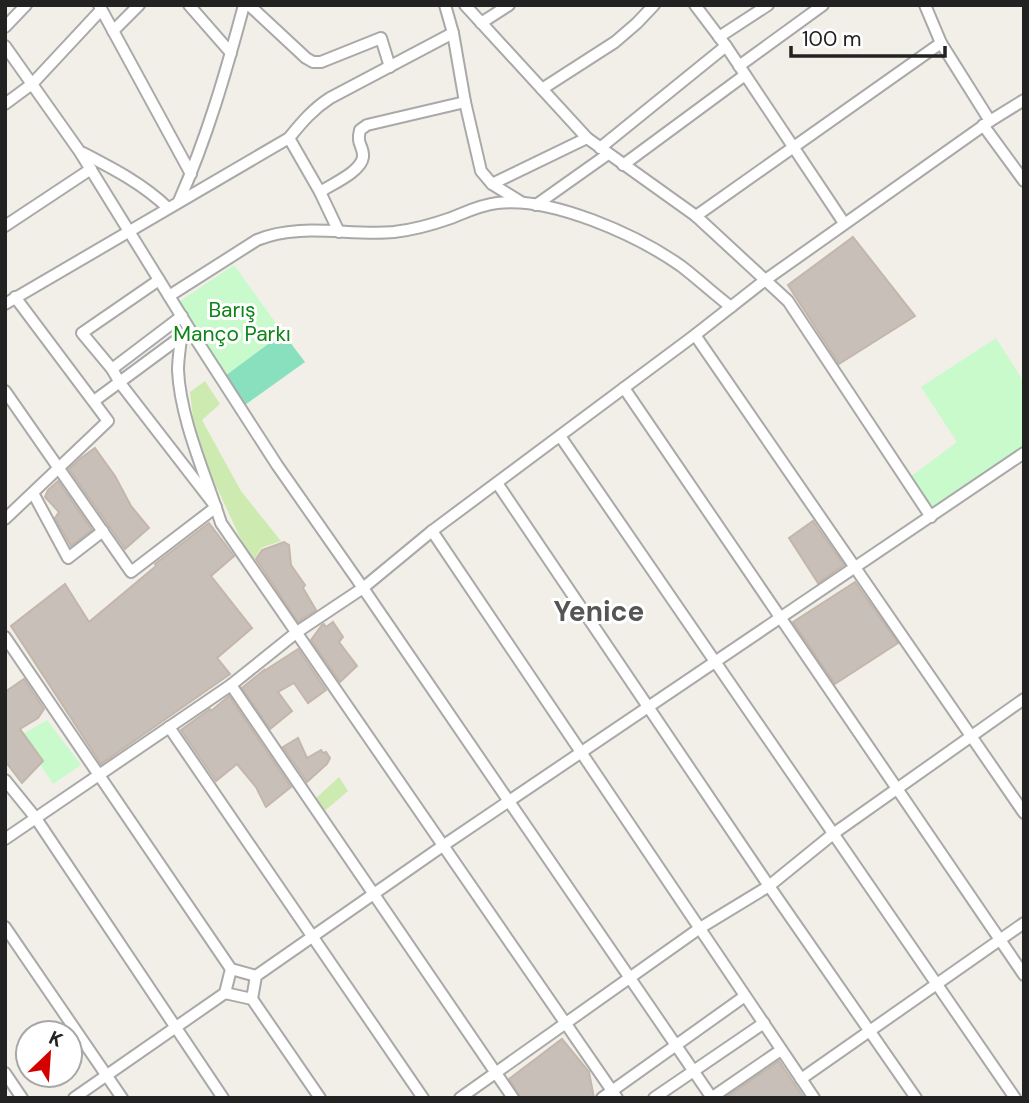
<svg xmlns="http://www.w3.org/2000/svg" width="1029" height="1103" font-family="'DM Sans',sans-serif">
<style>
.grass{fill:#cdebb0}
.park{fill:#c8facc}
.pitch{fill:#88e0be}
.building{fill:#c7bfb8;stroke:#c4b6ab;stroke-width:2}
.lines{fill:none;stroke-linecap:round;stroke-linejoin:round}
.minor-casing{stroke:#a9a9a9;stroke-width:14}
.minor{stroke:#fff;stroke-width:10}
.labels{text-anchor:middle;stroke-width:6;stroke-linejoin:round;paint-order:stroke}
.park-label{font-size:21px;fill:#0c8416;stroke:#fff}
.district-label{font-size:28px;font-weight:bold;fill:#555;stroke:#fff}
</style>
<rect width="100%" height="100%" fill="#f2efe9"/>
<g class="grass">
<polygon points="205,381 220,404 202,420 241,491 281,541 261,548 253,561 244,546 203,458 193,418 190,392"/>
<polygon points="339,777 348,791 321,814 313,801"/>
</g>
<g class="park">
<polygon points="234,265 283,333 225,376 177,303"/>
<polygon points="996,338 1024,382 1024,446 934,511 910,477 957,442 921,387"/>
<polygon points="47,720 81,765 53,784 21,735"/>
</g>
<polygon class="pitch" points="283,333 305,362 245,405 225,376"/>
<g class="building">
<polygon points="853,237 915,316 839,364 788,285"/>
<polygon points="95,448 115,476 131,506 149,528 125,549 69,469 81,458"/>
<polygon points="58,481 92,530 71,546 55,518 59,512 45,497 48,490"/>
<polygon points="813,521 844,565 818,583 789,538"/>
<polygon points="209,523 234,556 211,576 252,628 217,658 230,674 101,764 11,626 65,584 89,622 156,566 155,564"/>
<polygon points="284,542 289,545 291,565 305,585 303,588 316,610 298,622 256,559 262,550"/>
<polygon points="855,582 898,643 835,684 793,622"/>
<polygon points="333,622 343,637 339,642 357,666 340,682 311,640 322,625 324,624 326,627"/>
<polygon points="298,649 326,690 308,703 294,683 278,692 292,711 270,729 242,688 264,670 264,671"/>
<polygon points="24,679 44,709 38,718 20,729 43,761 22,783 5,761 5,692"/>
<polygon points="229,696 291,787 266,807 256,787 237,764 216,781 181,730 210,709 211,711"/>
<polygon points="298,738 307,758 321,750 323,753 326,752 330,758 327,764 307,782 283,747"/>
<polygon points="562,1039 589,1072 594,1098 521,1098 509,1079"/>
<polygon points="779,1061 804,1098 725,1098"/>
</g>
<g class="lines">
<g class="minor-casing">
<g id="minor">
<polyline points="99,5 191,174"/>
<polyline points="189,5 231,53"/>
<polyline points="249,5 306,58 313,62 321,62 381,38 390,67"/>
<polyline points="445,5 453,33 465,102 481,171 492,184 521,202"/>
<polyline points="465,5 587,138 696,216 788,301 931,517"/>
<polyline points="695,5 726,46 844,223"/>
<polyline points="925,5 941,43 990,121"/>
<polyline points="481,23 509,5"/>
<polyline points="5,27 26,5"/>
<polyline points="113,31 139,5"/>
<polyline points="719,37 768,5"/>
<polyline points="5,46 80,152 190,330 277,465 363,588 712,1098"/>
<polyline points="739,66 823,5"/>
<polyline points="542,89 615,42 637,23 654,5"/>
<polyline points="5,104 32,84 101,10"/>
<polyline points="983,125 1024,181"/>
<polyline points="289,138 320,192 339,232"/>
<polyline points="600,148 726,46"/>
<path d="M 83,153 C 114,169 143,184 168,208"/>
<polyline points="623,165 745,75"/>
<polyline points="492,184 587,138"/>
<path d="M 320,192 C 332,184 361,172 363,157 C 364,146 356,145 360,130 L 367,125 L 465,102"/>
<path d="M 179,201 C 207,138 226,72 244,5"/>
<polyline points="536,205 608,154"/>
<polyline points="696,216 941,43"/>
<polyline points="5,226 91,169"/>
<path d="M 169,296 L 257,240 C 300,222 348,236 394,232 C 412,230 434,224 451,218 C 466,212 480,205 497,203 C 551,196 637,235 681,266 C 698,279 714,294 731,307"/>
<path d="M 5,304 L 289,138 C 302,122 313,109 330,98 L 453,33"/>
<polyline points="695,335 1024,813"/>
<path d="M 181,338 C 180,348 178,360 178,370 C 180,419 206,476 221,523 L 617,1098"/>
<polyline points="112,369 182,316"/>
<polyline points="624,388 1024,975"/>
<polyline points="5,391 131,572 216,507 120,383 112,369 82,333 159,280"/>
<polyline points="94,401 182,336"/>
<polyline points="560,436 1015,1098"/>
<polyline points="497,483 769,886 916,1098"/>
<polyline points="33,493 68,558 103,531"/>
<polyline points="5,519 108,421 15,297"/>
<polyline points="432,531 814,1098"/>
<polyline points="5,637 231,969 256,976"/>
<polyline points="231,685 513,1098"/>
<polyline points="169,727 423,1098"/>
<polyline points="5,780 35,817 223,1098"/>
<polyline points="5,839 231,685 297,632 363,588 432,531 695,335 764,281 990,121 1024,100"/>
<polyline points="5,927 122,1098"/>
<polyline points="225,993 252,999 320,1098"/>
<polyline points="252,999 256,976 444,845 1024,453"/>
<polyline points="5,1073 22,1098"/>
<polyline points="801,1079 1024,923"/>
<polyline points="74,1098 225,993 231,969"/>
<polyline points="460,1098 700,928 769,886 833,834 1024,699"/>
<polyline points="602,1098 745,996"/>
<polyline points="654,1098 764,1023"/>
<polyline points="711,1098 781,1050"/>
</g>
</g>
<use href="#minor" class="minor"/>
</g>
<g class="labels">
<g class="park-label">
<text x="232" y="317">Barış<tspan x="232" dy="24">Manço Parkı</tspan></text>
</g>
<g class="district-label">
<text x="599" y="621">Yenice</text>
</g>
</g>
<rect width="1029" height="1103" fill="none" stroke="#222222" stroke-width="14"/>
<g transform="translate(49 1054) rotate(25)"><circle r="33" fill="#ffffff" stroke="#a7a7a7" stroke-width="2"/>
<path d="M0-5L12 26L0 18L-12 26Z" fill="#d40000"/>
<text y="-10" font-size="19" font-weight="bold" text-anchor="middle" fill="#222222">K</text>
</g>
<path d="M791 46v10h154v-10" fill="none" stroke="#222222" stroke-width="3.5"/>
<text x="802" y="46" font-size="21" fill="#222222" stroke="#ffffff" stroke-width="5" paint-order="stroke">100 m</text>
</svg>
